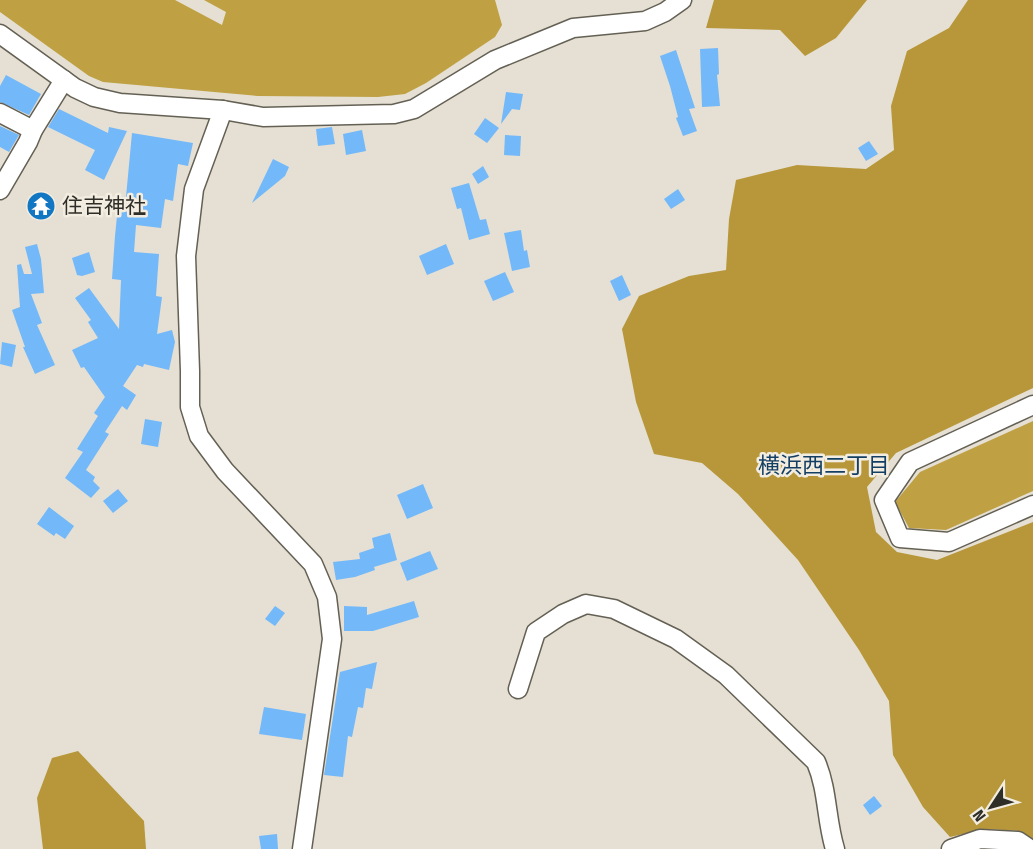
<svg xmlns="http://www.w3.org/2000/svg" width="1033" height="849" font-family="'Fira Sans Condensed','Noto Sans JP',sans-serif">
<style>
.forest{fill:#b79739}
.water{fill:#bfa043}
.building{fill:#73b8f9}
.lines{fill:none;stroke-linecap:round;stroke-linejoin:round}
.minor-casing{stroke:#646054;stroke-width:21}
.minor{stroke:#fff;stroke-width:18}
.labels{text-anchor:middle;stroke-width:5;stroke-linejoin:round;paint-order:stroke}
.poi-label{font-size:21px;fill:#2f2d27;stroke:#f2ede0;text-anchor:start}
.neighbourhood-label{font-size:22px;fill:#143f64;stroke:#f2ede0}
</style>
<rect width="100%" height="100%" fill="#e5e0d3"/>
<g class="forest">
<polygon points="714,0 867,0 836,38 805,56 780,30 706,28"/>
<polygon points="968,0 1033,0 1033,388 896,453 867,487 876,532 897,552 937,560 1033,522 1033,841 1021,831 985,829 950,837 923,807 893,755 889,701 859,650 798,560 738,494 702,463 654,454 636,402 622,329 639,296 689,276 726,270 729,219 736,180 797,165 866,169 894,150 891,106 907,51 949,28"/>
<polygon points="78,751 144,821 146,849 43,849 37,798 52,758"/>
</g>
<g class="water">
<polygon points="0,0 175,0 222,25 226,12 204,0 495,0 502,25 495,37 426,83 405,94 378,97 258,96 103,82 89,76 0,12"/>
<polygon points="1033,421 1033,491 946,530 909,528 895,502 920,472"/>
</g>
<g class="building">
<polygon points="718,48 719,74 717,75 720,106 702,107 700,49"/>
<polygon points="676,50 695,108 689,109 697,131 683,136 676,118 678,117 670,86 660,56"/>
<polygon points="6,75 41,94 29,115 0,102 0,86"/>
<polygon points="506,92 523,94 520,110 512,109 501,124"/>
<polygon points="59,109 108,133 109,127 127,131 104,180 85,170 95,150 48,127"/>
<polygon points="485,118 499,128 487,143 474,134"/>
<polygon points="0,126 19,135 9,152 0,147"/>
<polygon points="332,127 335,144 318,146 316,129"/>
<polygon points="362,130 366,151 346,155 343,134"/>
<polygon points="132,133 193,143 188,166 178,164 173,201 165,199 161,228 136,225 134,252 159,254 156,296 162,297 157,334 172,330 175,342 169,370 144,364 143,367 137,365 123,386 136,395 127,410 122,406 105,432 109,434 86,470 95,477 93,481 100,488 91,498 65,478 83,452 77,449 98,416 94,413 105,397 84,367 81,368 72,350 98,338 88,322 91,320 75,298 89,288 119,329 121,280 112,279 115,236 119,196 126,197"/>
<polygon points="505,135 521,136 520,156 504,155"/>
<polygon points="869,141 878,154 866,161 858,148"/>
<polygon points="273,159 289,167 285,176 252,203"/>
<polygon points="483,166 489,177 478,184 472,174"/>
<polygon points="469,183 480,220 486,219 490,234 469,240 461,208 457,209 451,188"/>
<polygon points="678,189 685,200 671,209 664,199"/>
<polygon points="521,230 524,251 527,250 530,267 512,271 504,233"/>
<polygon points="37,244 41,259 44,293 31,294 42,323 37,325 55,365 35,374 23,347 25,347 12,310 20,307 17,265 21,264 24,274 32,274 25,247"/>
<polygon points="446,244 454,264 427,275 419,256"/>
<polygon points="89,252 95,272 82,276 77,275 72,258"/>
<polygon points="505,272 514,292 493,301 484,281"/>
<polygon points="622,275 631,295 619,301 610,281"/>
<polygon points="2,342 16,345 12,367 0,364"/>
<polygon points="145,419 162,422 158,447 141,444"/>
<polygon points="423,484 433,508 407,519 397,495"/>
<polygon points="118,489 128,501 113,513 103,501"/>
<polygon points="49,507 74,526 65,539 56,533 54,536 37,524"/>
<polygon points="390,533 397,560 374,567 375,570 355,577 336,580 333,562 360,559 359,553 374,548 372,538"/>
<polygon points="430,551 438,569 407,581 400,563"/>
<polygon points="414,601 419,617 373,631 344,631 344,606 367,607 367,615"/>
<polygon points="275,606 285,613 275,626 265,619"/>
<polygon points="377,662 372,689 366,688 363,708 358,707 352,737 348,736 343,777 324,775 340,672"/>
<polygon points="264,707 306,714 302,740 259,734"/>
<polygon points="874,796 882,806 870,815 863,805"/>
<polygon points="277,834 278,849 261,849 259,836"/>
</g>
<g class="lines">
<g class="minor-casing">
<g id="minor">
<polyline points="0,34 75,88 94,97 120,103 223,110 263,117 394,114 414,109 495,60 573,28 645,21 665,12 682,0"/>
<polyline points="223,110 194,189 186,256 190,371 190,407 199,436 225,471 313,564 327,597 332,639 302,849"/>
<polyline points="0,113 33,130"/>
<polyline points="0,190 28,142 33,130 64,80"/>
<polyline points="1033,405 910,462 884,500 900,538 949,542 1033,505"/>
<path d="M 518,689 L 536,632 L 563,614 L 586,604 L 614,609 L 676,639 L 726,675 L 816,762 C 828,790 826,820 835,849"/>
<polyline points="951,849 980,839 1018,841 1030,849"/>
</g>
</g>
<use href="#minor" class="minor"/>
</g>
<defs>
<g id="temple-disc" transform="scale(1.5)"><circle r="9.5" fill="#1277c3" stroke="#f2ede0"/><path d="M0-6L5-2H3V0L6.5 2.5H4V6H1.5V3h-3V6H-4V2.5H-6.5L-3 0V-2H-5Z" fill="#fff"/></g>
</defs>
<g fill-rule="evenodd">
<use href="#temple-disc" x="41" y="206"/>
</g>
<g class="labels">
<g class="poi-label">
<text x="62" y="213">住吉神社</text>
</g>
<g class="neighbourhood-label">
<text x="824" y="473">横浜西二丁目</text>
</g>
</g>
<g transform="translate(991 807) rotate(234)" stroke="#f2ede0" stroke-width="4.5" paint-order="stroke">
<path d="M0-4.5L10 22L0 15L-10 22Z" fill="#2f2d27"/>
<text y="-9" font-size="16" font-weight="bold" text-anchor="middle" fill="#2f2d27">N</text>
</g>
</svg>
